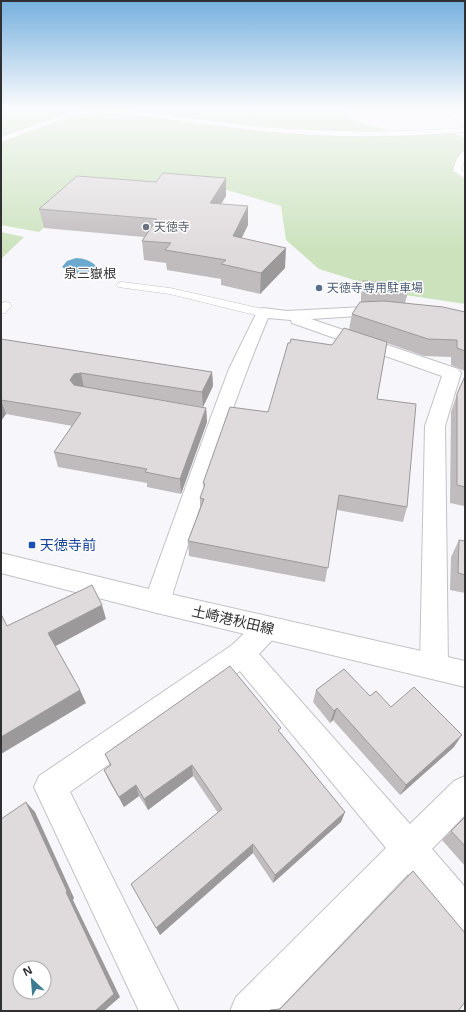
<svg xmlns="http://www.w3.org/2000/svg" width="466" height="1012" font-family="'Noto Sans','Noto Sans JP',sans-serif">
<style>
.green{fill:#cbe2bc}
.water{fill:#6baace}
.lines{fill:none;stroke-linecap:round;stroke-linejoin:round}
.service-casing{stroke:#c2c3c7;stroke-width:1}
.minor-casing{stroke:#c2c3c7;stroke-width:2}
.secondary-casing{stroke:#c2c3c7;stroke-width:2}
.service{fill:#fff;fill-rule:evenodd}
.minor{fill:#fff;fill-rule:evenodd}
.secondary{fill:#fff;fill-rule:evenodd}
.wall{fill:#c0bbbd}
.shaded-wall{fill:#9c999a}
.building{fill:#dfdadc;stroke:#9c999a;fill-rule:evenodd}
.worship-dot{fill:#6b7280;stroke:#fff;stroke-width:1.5}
.service-dot{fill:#5c6f8a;stroke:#fff;stroke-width:1.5}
.transit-dot{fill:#1a4fb4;stroke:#fff;stroke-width:1.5}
.labels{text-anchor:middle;stroke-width:3;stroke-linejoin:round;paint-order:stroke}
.far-worship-label{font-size:12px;fill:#5b616d;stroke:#fff;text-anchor:start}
.far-service-label{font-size:12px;fill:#4e5e75;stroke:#fff;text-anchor:start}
.far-quarter-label{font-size:13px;fill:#303032;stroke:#fff}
.transit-label{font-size:14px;fill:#164399;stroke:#fff;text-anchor:start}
.street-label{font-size:14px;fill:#303032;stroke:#fff}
</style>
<rect width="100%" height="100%" fill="#f7f7fb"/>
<g class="green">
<polygon points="1,109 350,109 345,112 344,115 364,124 392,131 440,129 465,138 465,149 453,168 459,176 465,179 465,304 399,294 319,269 286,240 281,206 227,190 120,187 85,192 39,232 1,225"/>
<polygon points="1,232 24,237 1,259"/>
</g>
<path class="water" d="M 76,258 C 83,258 92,261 97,267 C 84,276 75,276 62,267 L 67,261 Z"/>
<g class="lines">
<g class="service-casing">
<g id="service">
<path d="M 88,109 C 143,109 198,120 253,126 C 323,133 395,133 465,128 L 465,132 C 395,138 322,138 252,130 C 201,124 150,116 98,112 L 74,115 L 1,142 L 1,137 L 71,112 Z"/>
<path d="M 432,109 C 445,109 454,113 465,120 L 465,125 L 448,115 Z"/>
<polygon points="462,152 465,152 465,159 461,170 465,172 465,178 453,171 456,160"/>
<polygon points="122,282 170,288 267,310 269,313 267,316 263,317 170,294 118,287 116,285 118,283"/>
<polygon points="6,302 10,303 12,305 5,313 1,314 1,303"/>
</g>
</g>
<g class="minor-casing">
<g id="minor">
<path d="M 383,306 L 388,308 L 391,311 L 388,314 L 311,319 L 458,369 L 461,373 L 445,426 L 448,666 L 444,675 L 434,679 L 424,675 L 420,666 L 425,426 L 442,376 L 292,323 L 291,320 L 268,318 C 229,410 200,507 170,602 L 166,610 L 157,613 L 148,610 L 144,602 L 211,417 L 229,369 L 258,310 L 263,308 L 287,311 Z"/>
<polygon points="267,617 276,620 280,628 276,636 259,654 410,824 454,781 465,776 465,815 432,849 465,887 465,932 452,927 408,874 277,1011 230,1011 236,997 386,848 240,671 70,792 179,1011 139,1011 34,787 39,776 232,645 258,620"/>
</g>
</g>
<g class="secondary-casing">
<polygon id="secondary" points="1,553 157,591 465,661 465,687 157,613 1,573"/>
</g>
<use href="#service" class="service"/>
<use href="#minor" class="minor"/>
<use href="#secondary" class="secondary"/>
</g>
<g class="wall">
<polygon points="226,196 221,204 248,225 241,238 285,268 260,294 221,285 221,279 167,270 166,263 144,260 142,241 144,237 44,228 39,209"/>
<polygon points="363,281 408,292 405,303 465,312 465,371 451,365 451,357 424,356 387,343 377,399 407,507 403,522 337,510 325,582 189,556 188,541 200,508 200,498 204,488 203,483 268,412 332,345 349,329 352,314 361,302 361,296"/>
<polygon points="1,339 212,372 213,386 203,407 160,400 206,408 207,422 181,494 147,487 147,483 58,467 54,452 72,426 6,414 1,421"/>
<polygon points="465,376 465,593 450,590 451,557 459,540 464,541 464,506 450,503 451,412 457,394"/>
<polygon points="316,690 370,696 391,707 454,747 400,795 333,720 330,723 313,702"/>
<polygon points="280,732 345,812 341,822 273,883 253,853 160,935 218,813 193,776 148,810 139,796 124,807 109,781 104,770 110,765 105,754"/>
<polygon points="465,817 465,866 442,840"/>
</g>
<g class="shaded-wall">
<polygon points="226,178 226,196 210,222 210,203"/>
<polygon points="248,206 248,225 233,256 233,236"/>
<polygon points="286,248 285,268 260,294 261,273"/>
<polygon points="212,372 213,386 203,407 202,392"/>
<polygon points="81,373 84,388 74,394 70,380 74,374"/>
<polygon points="1,400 6,414 1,421"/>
<polygon points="206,408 207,422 181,494 180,479"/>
<polygon points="102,605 106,619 54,647 48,633"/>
<polygon points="80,690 86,703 1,754 1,737"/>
<polygon points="337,708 333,720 330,723 334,711"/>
<polygon points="462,735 454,747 400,795 406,785"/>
<polygon points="192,765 193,776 148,810 144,799"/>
<polygon points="136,785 139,796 124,807 119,797"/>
<polygon points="26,802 35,812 74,898 73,900 120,997 104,1011 95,1011 66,892"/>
<polygon points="345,812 341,822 273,883 275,875"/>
<polygon points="253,844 253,853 160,935 156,928"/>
</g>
<g class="building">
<polygon points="163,173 226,178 210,203 248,206 233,236 286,248 261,273 221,264 226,260 165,250 171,243 142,241 157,219 39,209 77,176 156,182"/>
<polygon points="363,281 405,283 408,292 384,290 364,291"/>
<polygon points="384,301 443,307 465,312 465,351 457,348 457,340 428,339 352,314 360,302"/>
<polygon points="344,328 387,342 377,399 416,404 407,507 339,495 328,568 188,541 204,499 200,498 205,484 203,483 230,407 268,412 288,343 290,343 291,339 332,345"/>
<polygon points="1,339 212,372 202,392 81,373 74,374 70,380 74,385 206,408 180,479 145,472 147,469 54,452 81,413 1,400"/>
<polygon points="465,376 465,487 457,485 457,394"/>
<polygon points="459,540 465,541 465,575 458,573"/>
<polygon points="92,585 102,605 48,633 80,690 1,737 1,614 7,626"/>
<polygon points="230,666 281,728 278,730 345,812 275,875 253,844 156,928 131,884 222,809 192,765 144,799 136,785 119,797 104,770 111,765 105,754"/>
<polygon points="344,669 370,696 376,691 391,707 414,687 462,735 406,785 337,708 334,711 316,690"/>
<path d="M 26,802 L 67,891 L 66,892 L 114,994 L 95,1011 L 1,1011 L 1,819 ZM 20,968 L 44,968 L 44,992 L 20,992 Z"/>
<polygon points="465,817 465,846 451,831"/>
<polygon points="413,871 465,933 465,1002 458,1011 269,1011 270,1010 280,1009"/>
</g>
<linearGradient id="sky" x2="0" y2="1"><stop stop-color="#76b0de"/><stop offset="0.43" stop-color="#fbfbfd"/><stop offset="1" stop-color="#fbfbfd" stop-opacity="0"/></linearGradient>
<rect width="466" height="251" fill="url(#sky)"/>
<circle class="worship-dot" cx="146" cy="227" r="4"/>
<circle class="service-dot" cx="319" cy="288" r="4"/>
<rect class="transit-dot" x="28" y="541" width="8" height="8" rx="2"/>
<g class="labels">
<g class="far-worship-label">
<text x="154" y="231">天徳寺</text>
</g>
<g class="far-service-label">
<text x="327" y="292">天徳寺専用駐車場</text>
</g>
<g class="far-quarter-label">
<text x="90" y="278">泉三嶽根</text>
</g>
<g class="transit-label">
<text x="40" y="550">天徳寺前</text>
</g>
<g class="street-label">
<text transform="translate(233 620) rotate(13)" y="5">土崎港秋田線</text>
</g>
</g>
<rect width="466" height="1012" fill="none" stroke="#303032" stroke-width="4"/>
<g transform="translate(32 980) rotate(334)"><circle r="19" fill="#ffffff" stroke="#acacad"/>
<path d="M0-3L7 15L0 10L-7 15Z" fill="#3c7b90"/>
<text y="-6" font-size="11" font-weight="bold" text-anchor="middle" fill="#303032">N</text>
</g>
</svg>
